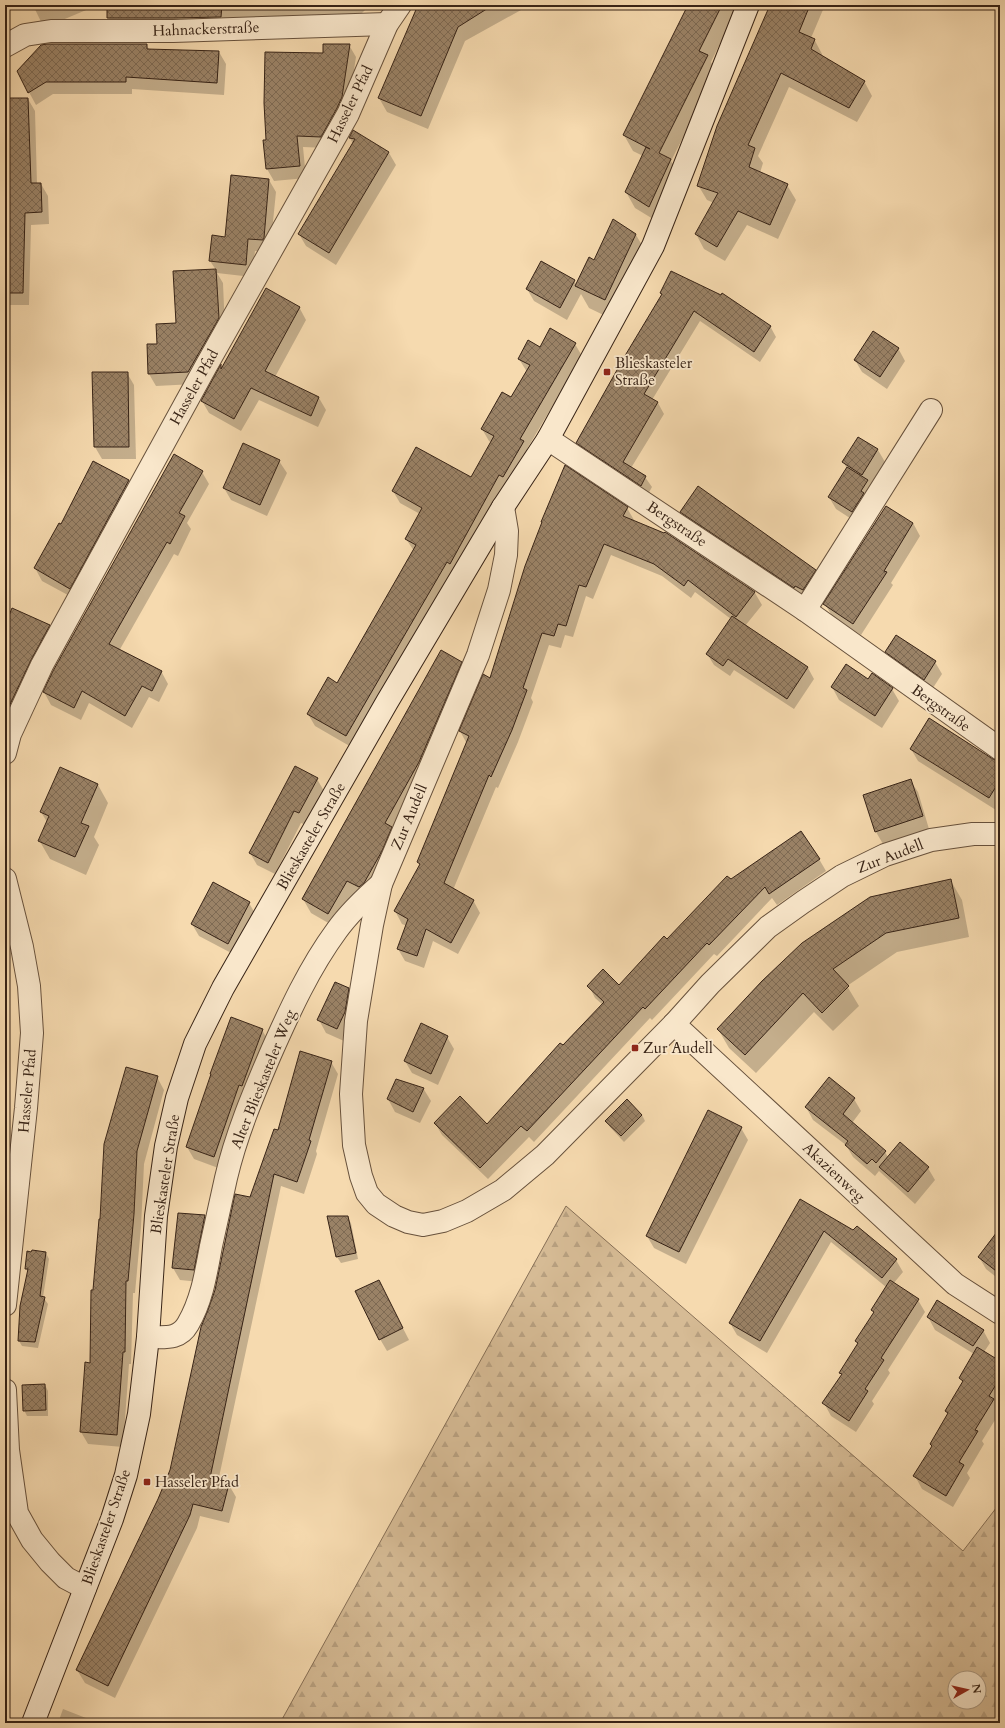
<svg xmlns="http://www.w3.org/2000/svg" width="1005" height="1728" font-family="Cardo,serif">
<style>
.forest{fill:url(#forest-firs);stroke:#866f56;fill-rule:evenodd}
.shadow{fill:#0003}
.building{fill:url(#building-cross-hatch);stroke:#372316}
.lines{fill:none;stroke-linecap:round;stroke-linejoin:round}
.minor-casing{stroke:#67513c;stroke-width:24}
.secondary-casing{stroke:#372316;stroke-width:24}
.minor{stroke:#f9e7cb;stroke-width:22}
.secondary{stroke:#f9e7cb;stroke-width:22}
.poi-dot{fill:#8f2418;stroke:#f9e7cb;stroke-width:1.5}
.labels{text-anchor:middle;stroke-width:3.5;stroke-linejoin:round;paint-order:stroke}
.street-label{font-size:15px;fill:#372316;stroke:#f9e7cb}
.poi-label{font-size:15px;fill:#372316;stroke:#f9e7cb;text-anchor:start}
</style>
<defs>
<pattern id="forest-firs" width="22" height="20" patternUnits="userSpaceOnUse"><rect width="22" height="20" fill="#d6bb95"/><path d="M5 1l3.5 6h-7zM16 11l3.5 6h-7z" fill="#b8a080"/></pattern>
<pattern id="building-cross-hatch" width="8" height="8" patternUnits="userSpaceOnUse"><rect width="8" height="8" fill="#9a8266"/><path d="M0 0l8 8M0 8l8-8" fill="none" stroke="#7e6a53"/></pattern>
</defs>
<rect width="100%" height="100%" fill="#f6daaf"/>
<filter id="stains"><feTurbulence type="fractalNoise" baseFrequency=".005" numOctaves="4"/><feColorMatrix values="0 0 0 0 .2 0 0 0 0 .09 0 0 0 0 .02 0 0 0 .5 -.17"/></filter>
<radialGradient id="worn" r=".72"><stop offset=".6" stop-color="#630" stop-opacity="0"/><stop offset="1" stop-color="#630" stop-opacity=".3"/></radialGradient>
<path class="forest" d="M 566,1206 L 963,1551 L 1000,1503 L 1000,1723 L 280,1723 ZM 955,1678 L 979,1678 L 979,1702 L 955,1702 Z"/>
<g class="shadow">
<polygon points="33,5 98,5 53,24 43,26"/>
<polygon points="108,5 370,5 362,13 333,21 115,30 108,18"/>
<polygon points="420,5 530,5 465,41 428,129 387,112 379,98"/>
<polygon points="689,5 731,5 735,13 711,62 716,72 671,161 680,176 658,222 635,208 626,192 643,156 633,151 624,135"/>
<polygon points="771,5 825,5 811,38 814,39 822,54 822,56 864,81 872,96 857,122 789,87 758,156 763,163 760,173 787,185 796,200 778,239 747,225 725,261 704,249 696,234 714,203 707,200 698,185"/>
<polygon points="146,45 150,50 219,52 226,64 224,95 132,89 132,94 53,94 36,105 18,72"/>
<polygon points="349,45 356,57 348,109 327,148 303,147 306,178 274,181 267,169 264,141 267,141 324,54"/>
<polygon points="5,99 28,99 35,111 37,184 41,184 48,196 49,224 31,225 29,305 5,305"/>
<polygon points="354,131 389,153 396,165 336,265 306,246 299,234 353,144 350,138"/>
<polygon points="269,180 276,192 270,251 270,252 255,251 252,277 217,273 223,283 225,331 195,384 156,386 149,374 148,345 158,345 177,324 216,270 210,261"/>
<polygon points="614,220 636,235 649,257 618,322 589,308 581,294 567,320 534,301 527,289 574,281 577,285 595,261"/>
<polygon points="661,293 770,326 776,337 760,362 700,321 652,400 658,403 664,414 631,468 645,477 652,487 647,496 584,454 577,443 663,295"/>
<polygon points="299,307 306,320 275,377 319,398 326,410 318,427 259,400 241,431 209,413 202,401 221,366 223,369"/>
<polygon points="575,344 582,356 527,449 530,454 353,748 315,726 308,714 337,684 414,551 406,539 420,514 400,503 393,491 471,479 492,443 489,441 482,429 511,399 527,372 519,359 540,348"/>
<polygon points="898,348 905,361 887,389 862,372 855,360"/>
<polygon points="93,373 127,373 134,385 136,459 102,459 95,447"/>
<polygon points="859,438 878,450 885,462 870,485 874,493 859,524 836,509 829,497 847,469 844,463"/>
<polygon points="279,461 287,473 267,516 231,500 224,488"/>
<polygon points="202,472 209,484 187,523 191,529 178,556 174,554 119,651 161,671 168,684 159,702 149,697 132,728 89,703 81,720 51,705 44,692"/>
<polygon points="129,480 136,493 77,600 42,581 35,568 59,524 62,526"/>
<polygon points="627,508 634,520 633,522 665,533 755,593 762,605 745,626 808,668 814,679 794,709 734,670 730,676 714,665 707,654 731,619 695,592 691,598 662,576 611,555 593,599 586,596 573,637 565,635 561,648 549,645 531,698 533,702 518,742 498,788 496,787 453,890 473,900 480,913 458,954 433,941 424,968 405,961 398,949 407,926 402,924 395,911 420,865 418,862 467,744 460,731 491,679 543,523 542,522"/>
<polygon points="681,512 815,570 822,583 810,602 688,524"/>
<polygon points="913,523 920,536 891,583 893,585 861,635 832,616 825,604"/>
<polygon points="49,626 56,638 5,741 5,629"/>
<polygon points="886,652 935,662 942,674 931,691 894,664"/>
<polygon points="461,663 469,677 399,842 337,928 311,913 303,899"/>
<polygon points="868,680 892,689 899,701 882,728 839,700 832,687"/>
<polygon points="911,749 1000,764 1000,803 996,810 918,761"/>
<polygon points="61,769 98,785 108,803 94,837 99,845 86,875 50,859 39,840 47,822 41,812"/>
<polygon points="317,779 324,791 306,825 301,823 275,874 257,865 250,853"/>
<polygon points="910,780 918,792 929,829 883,844 876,832"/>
<polygon points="819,859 826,871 777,905 772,898 717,956 714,954 652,1020 650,1018 534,1142 529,1137 488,1179 442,1135 435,1123 487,1125 603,1005 595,998 589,986 619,987 731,881"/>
<polygon points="951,881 962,900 969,937 897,952 847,986 859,1006 833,1031 814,1012 756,1073 729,1048 718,1029"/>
<polygon points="249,903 256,915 235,955 199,936 192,924"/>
<polygon points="348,989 355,1002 344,1041 326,1033 319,1020"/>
<polygon points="262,1030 269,1042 221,1169 194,1159 187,1147"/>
<polygon points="447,1037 454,1049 438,1085 412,1073 405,1061"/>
<polygon points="331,1062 338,1074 316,1151 317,1154 304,1194 281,1186 218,1482 229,1485 236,1497 229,1523 200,1516 197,1528 115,1698 85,1683 77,1670 159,1500 171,1470 251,1198 279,1131"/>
<polygon points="157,1077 164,1090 144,1164 141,1227 135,1293 133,1293 131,1364 129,1364 123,1447 88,1444 81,1432 90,1364 94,1291 101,1220"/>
<polygon points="829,1079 854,1099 861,1111 852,1123 885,1152 888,1157 900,1144 928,1168 935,1180 915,1204 879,1171 875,1176 853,1157 846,1145 813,1120 806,1107"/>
<polygon points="423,1088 431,1101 420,1123 395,1112 388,1099"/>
<polygon points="642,1115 645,1121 624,1142 610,1127 606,1121"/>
<polygon points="741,1128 748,1140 686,1264 654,1248 647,1236"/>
<polygon points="800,1201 896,1260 903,1272 893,1284 918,1300 925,1312 888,1370 890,1373 872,1401 874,1404 856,1432 831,1416 824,1403 842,1375 841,1373 858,1345 856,1341 874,1314 872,1310 886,1287 831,1242 767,1353 737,1335 730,1323"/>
<polygon points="204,1216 211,1229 200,1282 180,1280 173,1268"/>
<polygon points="329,1217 347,1217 351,1223 358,1259 341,1263 337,1257"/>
<polygon points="1000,1230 1000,1280 986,1269 979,1257"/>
<polygon points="46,1253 49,1259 43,1297 48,1304 38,1348 22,1346 19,1341 28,1272 26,1269"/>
<polygon points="385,1293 409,1340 387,1351 380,1339"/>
<polygon points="928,1317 983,1330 990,1343 984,1352 1000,1362 1000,1412 982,1441 984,1444 967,1473 970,1478 953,1507 922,1489 915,1476 933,1447 948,1415 946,1411 963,1383 960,1378 974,1354 935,1330"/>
<polygon points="45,1385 48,1391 48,1416 27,1416 24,1410"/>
<polygon points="63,1709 86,1718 90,1723 58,1723"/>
</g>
<g class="building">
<polygon points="107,5 222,5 221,17 173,18 107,18"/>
<polygon points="418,5 493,5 458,27 421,116 378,98"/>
<polygon points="688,5 722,5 699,51 708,55 659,153 671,159 649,207 625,192 646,147 650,149 623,135"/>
<polygon points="770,5 810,5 799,32 815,39 811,49 865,81 849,108 781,73 748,145 755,148 749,167 788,184 770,225 738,211 717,247 695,234 718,193 697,186 717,126"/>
<polygon points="47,44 147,44 147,49 219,51 217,83 126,77 126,82 46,82 28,93 17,71 41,45"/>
<polygon points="323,44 350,44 342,97 337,108 321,137 297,136 300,166 266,169 263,140 266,140 264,103 265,52 323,53"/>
<polygon points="5,98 28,98 31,183 41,183 42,212 25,213 23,293 5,293"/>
<polygon points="353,130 389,152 329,253 298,234 355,139 349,138"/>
<polygon points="231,175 269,179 264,238 263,240 248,239 246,265 209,261 212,235 225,237"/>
<polygon points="613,219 636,234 605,300 575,286 589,257 594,260"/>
<polygon points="541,261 575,280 560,308 526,289"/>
<polygon points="216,269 219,318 188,372 148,374 147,344 157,344 156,324 176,323 173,271"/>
<polygon points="671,271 721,295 722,293 771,326 754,352 694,311 644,394 658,402 623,462 646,476 641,486 576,443 626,354 662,294 660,293"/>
<polygon points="266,288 300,307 265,371 319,397 311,416 251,388 234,419 201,401 221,364 221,369"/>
<polygon points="550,328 576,343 520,439 524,441 503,477 499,475 450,564 447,562 346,736 307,714 328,677 337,683 416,545 405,539 422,508 392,491 416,447 471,477 494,436 481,429 502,392 511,397 530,365 518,359 528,340 540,347"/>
<polygon points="873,331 899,348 880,377 854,360"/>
<polygon points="92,372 128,372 129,447 94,447"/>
<polygon points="858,437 878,449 862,475 842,462"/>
<polygon points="243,443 280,460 260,505 223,488"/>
<polygon points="174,454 203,471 179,513 185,516 170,544 167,542 109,644 162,671 152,691 142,686 125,716 82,691 74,708 43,692 53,671"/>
<polygon points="93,461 129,480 70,589 34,568 59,523 61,524"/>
<polygon points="565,465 628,507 623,516 664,533 665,532 755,592 736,617 688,580 684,586 654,564 604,544 586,587 579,585 566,626 558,624 554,636 542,633 523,688 527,690 512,730 491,777 489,775 444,883 474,900 451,943 426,929 417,956 397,949 408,919 394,911 420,864 417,862 469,736 459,731 483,674 490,678 525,566 542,522 541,522"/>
<polygon points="847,467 868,480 861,491 864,493 852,512 828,497"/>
<polygon points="698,486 816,570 803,590 795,586 794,588 680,512"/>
<polygon points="886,506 913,523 884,571 887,572 853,624 823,604"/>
<polygon points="12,608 50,625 31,660 5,715 5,625"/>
<polygon points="732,616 808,667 787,699 728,659 723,666 706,654"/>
<polygon points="896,635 936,661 924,680 885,652"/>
<polygon points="441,650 462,662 419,762 385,823 392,827 382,851 364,883 359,887 347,881 328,914 302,899"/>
<polygon points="846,664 868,679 872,673 893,688 875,716 831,687"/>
<polygon points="929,718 993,759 1000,762 1000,780 989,798 910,749"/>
<polygon points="295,766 318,778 299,813 294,811 268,863 249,853"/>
<polygon points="60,767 98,784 81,823 89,826 75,857 38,841 49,816 40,812"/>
<polygon points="911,779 923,816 875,832 863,795"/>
<polygon points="801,831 820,859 769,894 765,887 709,945 707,943 645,1009 643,1007 527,1131 521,1126 480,1168 434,1123 460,1096 487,1124 560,1043 563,1045 604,1002 587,986 603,969 619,985 664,936 667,939 727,876 731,879"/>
<polygon points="951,879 959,918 886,933 833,969 849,986 822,1013 803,993 745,1055 717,1029 762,981 802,943 870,897"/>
<polygon points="213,882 250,902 228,944 191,924"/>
<polygon points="335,982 349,988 345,1012 337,1029 317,1020"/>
<polygon points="231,1017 263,1029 242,1086 239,1085 214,1157 186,1147 211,1074 210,1074"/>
<polygon points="421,1023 448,1036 431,1074 404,1061"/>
<polygon points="300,1051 332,1061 309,1140 311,1141 297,1182 274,1174 210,1478 229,1484 222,1511 193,1504 190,1515 108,1686 76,1670 158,1499 170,1470 201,1327 208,1310 215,1290 235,1194 250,1197 274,1129 278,1130"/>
<polygon points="126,1067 158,1076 137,1151 134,1214 128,1281 126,1281 125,1352 123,1352 117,1435 80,1432 85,1362 90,1363 91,1290 93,1290 99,1219 100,1219 104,1144"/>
<polygon points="829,1077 855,1098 843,1114 886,1151 876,1163 872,1159 867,1164 845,1145 848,1141 805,1107"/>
<polygon points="396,1079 424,1088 413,1112 387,1099"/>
<polygon points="627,1099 642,1115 621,1136 605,1121"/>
<polygon points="708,1110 742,1127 679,1252 646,1236"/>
<polygon points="900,1142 929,1167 908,1192 879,1167"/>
<polygon points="800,1199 853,1230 857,1226 897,1259 882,1278 824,1231 760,1341 729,1323"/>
<polygon points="178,1213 205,1215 194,1270 172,1268"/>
<polygon points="327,1216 348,1216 356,1253 336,1257"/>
<polygon points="1000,1228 1000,1274 978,1257"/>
<polygon points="32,1250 46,1252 40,1296 45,1297 35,1342 18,1341 20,1306 28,1269 25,1269 27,1251 31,1252"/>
<polygon points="379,1280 403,1328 379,1340 355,1291"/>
<polygon points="890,1280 919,1299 881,1358 884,1360 865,1389 868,1391 849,1421 822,1403 842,1374 839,1373 858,1343 855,1341 874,1312 871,1310"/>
<polygon points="937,1300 984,1330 973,1346 927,1317"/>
<polygon points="977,1347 1000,1361 1000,1378 989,1396 994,1399 975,1430 978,1431 959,1462 964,1465 946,1496 913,1476 932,1446 930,1444 948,1413 945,1411 963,1381 959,1378"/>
<polygon points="45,1384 46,1410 23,1411 22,1385"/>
</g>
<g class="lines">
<g class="minor-casing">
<g id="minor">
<polyline points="5,46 25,35 51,31 173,31 387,24"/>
<polyline points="548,439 805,610 1000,749"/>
<polyline points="503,507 507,531 506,555 499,590 478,655 381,884 372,925 356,1021 351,1094 354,1145 361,1176 367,1193 376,1204 394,1216 408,1222 423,1225 443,1221 467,1211 503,1190 545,1155 674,1024 710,984 768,927 803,902 842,876 885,855 931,840 973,834 1000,834"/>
<polyline points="805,610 931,410"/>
<polyline points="5,753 10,734 42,665 206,366 348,114 387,24 400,5"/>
<polyline points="5,879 22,947 29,986 32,1033 26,1108 5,1305"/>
<polyline points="674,1024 955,1284 1000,1313"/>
<path d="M 148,1337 C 165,1337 179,1340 188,1324 C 202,1300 206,1273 211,1246 C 216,1223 221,1200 226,1178 C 236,1135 253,1095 270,1055 C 289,1012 309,968 337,930 C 350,912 365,898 381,884"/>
<polyline points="5,1390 8,1450 17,1513 32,1540 50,1562 66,1578 85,1588"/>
</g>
</g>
<g class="secondary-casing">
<polyline id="secondary" points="33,1723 112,1519 126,1475 139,1414 148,1337 156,1216 166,1146 177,1098 195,1044 223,988 387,702 503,507 548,439 653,246 748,5"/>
</g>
<use href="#minor" class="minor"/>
<use href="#secondary" class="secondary"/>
</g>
<g class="poi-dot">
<rect x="603" y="368" width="8" height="8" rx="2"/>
<rect x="631" y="1044" width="8" height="8" rx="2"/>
<rect x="143" y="1478" width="8" height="8" rx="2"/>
</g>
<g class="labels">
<g class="street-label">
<text transform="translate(206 29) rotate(-2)" y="5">Hahnackerstraße</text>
<text transform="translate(350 104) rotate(-64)" y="5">Hasseler Pfad</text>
<text transform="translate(194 387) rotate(-61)" y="5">Hasseler Pfad</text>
<text transform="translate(677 524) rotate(34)" y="5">Bergstraße</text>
<text transform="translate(941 708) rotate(36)" y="5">Bergstraße</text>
<text transform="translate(409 817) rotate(-67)" y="5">Zur Audell</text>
<text transform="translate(311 836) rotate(-60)" y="5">Blieskasteler Straße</text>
<text transform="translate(890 856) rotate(-21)" y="5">Zur Audell</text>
<text transform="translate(263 1079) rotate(-68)" y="5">Alter Blieskasteler Weg</text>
<text transform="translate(27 1091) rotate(-85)" y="5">Hasseler Pfad</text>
<text transform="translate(834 1172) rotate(43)" y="5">Akazienweg</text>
<text transform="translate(165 1174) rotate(-81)" y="5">Blieskasteler Straße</text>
<text transform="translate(106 1527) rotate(-71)" y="5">Blieskasteler Straße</text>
</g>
<g class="poi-label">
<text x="615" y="368">Blieskasteler<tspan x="615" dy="17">Straße</tspan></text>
<text x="643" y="1053">Zur Audell</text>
<text x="155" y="1487">Hasseler Pfad</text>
</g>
</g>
<rect width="1005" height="1728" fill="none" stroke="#f6daaf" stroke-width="20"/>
<rect x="6" y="6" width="993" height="1716" fill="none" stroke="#372316" stroke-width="2"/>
<rect x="10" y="10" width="985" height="1708" fill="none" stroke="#372316"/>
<g transform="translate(967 1690) rotate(82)"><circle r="19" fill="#f9e7cb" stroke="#ab9983"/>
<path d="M0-3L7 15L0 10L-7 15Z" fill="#8f2418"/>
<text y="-6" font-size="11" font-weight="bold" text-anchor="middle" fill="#372316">N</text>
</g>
<rect width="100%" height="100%" filter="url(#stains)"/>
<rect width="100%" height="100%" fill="url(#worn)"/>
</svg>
